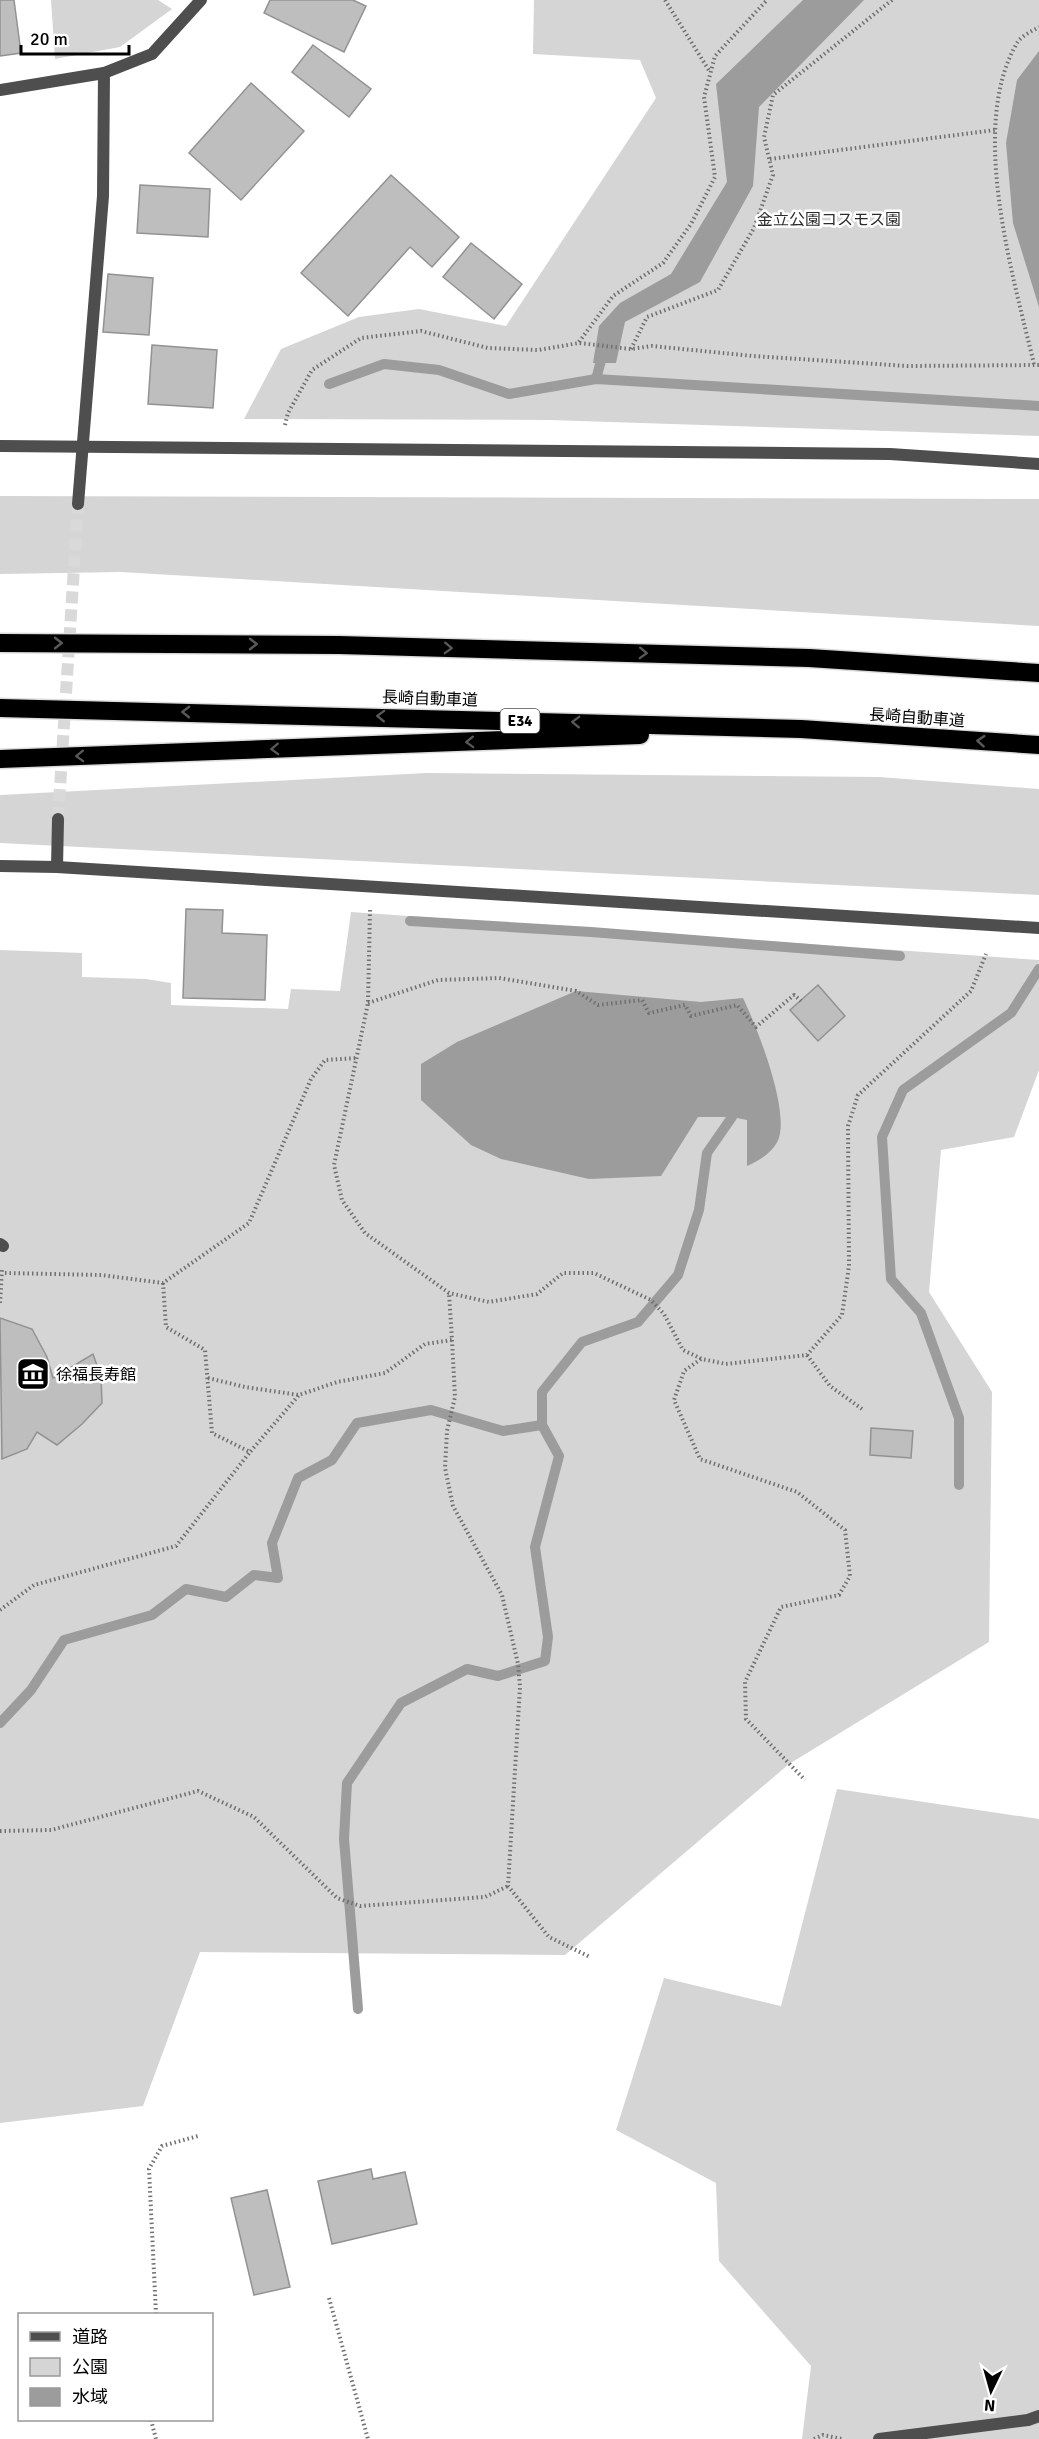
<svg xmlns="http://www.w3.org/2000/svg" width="1039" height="2439" font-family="Signika,'Noto Sans JP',sans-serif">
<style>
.green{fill:#d5d5d5}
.water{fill:#9c9c9c}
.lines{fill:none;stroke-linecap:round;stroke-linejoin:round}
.stream{stroke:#9c9c9c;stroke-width:10}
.building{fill:#bebebe;stroke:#929292;stroke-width:1.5}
.minor-tunnel{stroke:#d9d9d9;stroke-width:12;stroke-dasharray:12 6;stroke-linecap:butt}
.motorway-casing{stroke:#dbdbdb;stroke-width:21}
.path{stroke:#707070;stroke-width:4;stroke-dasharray:1.5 3;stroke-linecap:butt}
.service{stroke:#4e4e4e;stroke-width:12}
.minor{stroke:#4e4e4e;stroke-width:12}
.tertiary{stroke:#4e4e4e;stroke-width:12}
.motorway{stroke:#000;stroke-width:18}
.oneway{stroke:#595959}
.labels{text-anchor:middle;stroke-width:5;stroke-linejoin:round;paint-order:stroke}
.shield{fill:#fff;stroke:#4c4c4c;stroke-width:1.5}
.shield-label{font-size:15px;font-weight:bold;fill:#000}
.park-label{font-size:16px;fill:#2c2c2c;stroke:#fff}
.street-label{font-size:16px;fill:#000;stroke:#fff}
.poi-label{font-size:16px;fill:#000;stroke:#fff;text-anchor:start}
</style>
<rect width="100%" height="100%" fill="#fff"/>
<g class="green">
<polygon points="51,0 158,0 172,9 120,47 55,59"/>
<polygon points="534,0 1039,0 1039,436 549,420 244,419 281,349 359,317 419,309 506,326 656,98 640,60 533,54"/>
<polygon points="0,496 1039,499 1039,626 121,572 0,574"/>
<polygon points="427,773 879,777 1039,789 1039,895 0,843 0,795"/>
<polygon points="351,912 1039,960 1039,1070 1014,1137 941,1150 929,1292 992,1392 989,1642 789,1764 565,1955 200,1952 143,2106 0,2123 0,950 82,953 82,977 146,979 171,983 171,1005 288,1009 291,989 340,991"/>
<polygon points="837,1789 1039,1819 1039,2439 802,2439 811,2366 719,2261 716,2183 616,2130 664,1978 781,2006"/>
</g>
<g class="water">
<polygon points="803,0 864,0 759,107 753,186 700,282 625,322 616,363 593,363 599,326 620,303 671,274 727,182 716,84"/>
<polygon points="1039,51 1039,307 1013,223 1006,143 1017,80"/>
<path d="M 576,991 L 701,1002 L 743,998 C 756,1025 794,1118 776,1144 C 769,1155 758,1161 747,1166 L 747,1120 L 732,1117 L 698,1117 L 661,1176 L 589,1179 L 501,1159 L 471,1145 L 421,1100 L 421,1064 L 457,1042 Z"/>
</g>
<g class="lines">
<g class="stream">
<polyline points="596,379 604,350"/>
<polyline points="329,384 384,364 439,370 509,394 596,379 1039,406"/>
<polyline points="410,921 591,932 900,956"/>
<polyline points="959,1485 959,1418 921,1313 891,1279 882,1137 903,1090 1011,1013 1039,969"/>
<polyline points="0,1723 31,1690 64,1640 152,1615 186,1589 226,1597 254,1575 278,1578 272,1543 298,1478 332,1460 357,1423 431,1410 503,1431 542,1425"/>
<polyline points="358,2009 344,1839 347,1783 401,1703 467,1669 498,1676 545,1661 548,1637 535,1547 559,1456 542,1425 542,1392 582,1342 638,1322 678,1275 699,1210 707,1153 732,1117"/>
</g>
</g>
<g class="building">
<polygon points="0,0 14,0 21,53 0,56"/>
<polygon points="270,0 353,0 366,6 344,52 264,13"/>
<polygon points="313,45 371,89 349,117 292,72"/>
<polygon points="251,83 304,131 241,200 189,153"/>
<polygon points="391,175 459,237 432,267 410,247 348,316 301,273"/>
<polygon points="140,185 210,189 208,237 137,233"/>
<polygon points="471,243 522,284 494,319 443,277"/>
<polygon points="108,274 153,278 149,335 103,332"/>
<polygon points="152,345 217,350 213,408 148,404"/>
<polygon points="186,909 223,910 222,933 267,935 265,1000 183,998"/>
<polygon points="818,985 845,1016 818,1041 790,1010"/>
<polygon points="0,1318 32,1329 47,1357 53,1378 93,1354 101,1377 102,1403 82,1424 57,1445 37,1432 27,1449 2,1459"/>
<polygon points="871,1428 913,1431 911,1458 870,1455"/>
<polygon points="371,2169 373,2179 405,2172 417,2224 332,2244 318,2181"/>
<polygon points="267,2190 290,2287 254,2295 231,2198"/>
</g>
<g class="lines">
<polyline class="minor-tunnel" points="58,819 78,504"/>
<g class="motorway-casing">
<g id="motorway">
<polyline points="0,643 339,645 809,658 1039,673"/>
<polyline points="0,708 801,729 1039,745"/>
<polyline points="0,759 640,735"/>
</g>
</g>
<g class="path">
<polyline points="665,0 710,72"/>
<polyline points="770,159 995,130"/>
<polyline points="579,342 613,296 663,263 691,224 715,177 704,97 715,56 767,0"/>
<polyline points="631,349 647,317 718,290 754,228 773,175 764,137 773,95 892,0"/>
<path d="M 1034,364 C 1013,276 968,126 1017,43 C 1021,36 1032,31 1039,27"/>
<polyline points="285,425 288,413 312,370 361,338 421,331 488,348 538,350 579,343 631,349 652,346 753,356 907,366 1039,365"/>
<polyline points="370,910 368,1003 334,1165 342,1200 365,1233 449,1293 489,1302 537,1294 563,1273 594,1273 651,1300 664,1314 683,1350 702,1359 726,1364 807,1355 842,1315 849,1266 848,1126 858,1095 971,991 986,954"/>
<polyline points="368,1003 438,980 499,978 576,991 598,1005 642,1000 649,1013 685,1005 691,1016 737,1005 756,1027 794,995 801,1001"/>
<polyline points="5,1273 101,1275 163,1283 249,1223 311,1079 325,1060 357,1058"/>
<polyline points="163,1283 166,1327 205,1350 212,1433 250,1452 299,1395"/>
<polyline points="0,1303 2,1270"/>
<polyline points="452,1340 455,1397 447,1431 445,1468 453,1506 502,1595 518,1664 520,1687 508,1886 549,1937 590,1957"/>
<polyline points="807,1355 830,1386 862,1409"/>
<polyline points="701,1359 684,1371 674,1400 700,1459 797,1492 845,1530 850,1576 839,1595 781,1607 745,1682 746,1719 805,1780"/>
<polyline points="208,1378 245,1387 299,1395 337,1382 385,1373 425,1344 452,1340 449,1293"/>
<polyline points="0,1610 34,1585 176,1546 250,1452"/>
<polyline points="0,1831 51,1830 198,1791 254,1817 337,1898 360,1906 485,1897 508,1886"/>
<polyline points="329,2298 368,2439"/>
<polyline points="156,2314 149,2169 162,2146 198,2136"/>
<polyline points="151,2420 156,2439"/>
<polyline points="814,2439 823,2435 842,2439"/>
</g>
<polyline class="service" points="0,1244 3,1246"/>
<g class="minor">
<polyline points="78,504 103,196 104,73 152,54 201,0"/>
<polyline points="57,867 58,819"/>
<polyline points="879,2439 1028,2420 1039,2416"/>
</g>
<g class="tertiary">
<polyline points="0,90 104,73"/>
<polyline points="0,446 890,454 1039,464"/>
<polyline points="0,866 57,867 1039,928"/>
</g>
<use href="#motorway" class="motorway"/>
</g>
<defs><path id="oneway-chevron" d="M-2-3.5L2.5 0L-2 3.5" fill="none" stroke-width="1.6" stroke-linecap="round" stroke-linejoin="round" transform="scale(1.5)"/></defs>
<g class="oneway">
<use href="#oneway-chevron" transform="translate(58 643)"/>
<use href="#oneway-chevron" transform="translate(253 644)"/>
<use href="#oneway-chevron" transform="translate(448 648) rotate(2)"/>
<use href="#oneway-chevron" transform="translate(643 653) rotate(2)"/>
<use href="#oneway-chevron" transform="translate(186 712) rotate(-179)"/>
<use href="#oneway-chevron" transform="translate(381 716) rotate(-178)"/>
<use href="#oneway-chevron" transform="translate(576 722) rotate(-178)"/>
<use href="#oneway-chevron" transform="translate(981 741) rotate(-176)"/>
<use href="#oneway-chevron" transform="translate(470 742) rotate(178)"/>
<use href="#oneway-chevron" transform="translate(275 749) rotate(178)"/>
<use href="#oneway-chevron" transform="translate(80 756) rotate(178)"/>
</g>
<defs>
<g id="museum-square" transform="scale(1.725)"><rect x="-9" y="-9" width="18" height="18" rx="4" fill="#000" stroke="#fff"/><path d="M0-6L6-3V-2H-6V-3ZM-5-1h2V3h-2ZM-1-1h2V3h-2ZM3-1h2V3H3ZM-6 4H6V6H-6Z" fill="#fff"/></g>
</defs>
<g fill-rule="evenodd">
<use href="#museum-square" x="33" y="1374"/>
</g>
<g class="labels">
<rect class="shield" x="500.5" y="709" width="39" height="24" rx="4.5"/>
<g class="shield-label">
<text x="520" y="726">E34</text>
</g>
<g class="park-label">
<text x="829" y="225">金立公園コスモス園</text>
</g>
<g class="street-label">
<text transform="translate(430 698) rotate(2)" y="6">長崎自動車道</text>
<text transform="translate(917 717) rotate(4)" y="6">長崎自動車道</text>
</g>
<g class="poi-label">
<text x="56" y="1380">徐福長寿館</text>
</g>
</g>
<rect x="18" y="2313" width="195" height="108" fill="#ffffff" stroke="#999999" stroke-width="1.5"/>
<rect x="30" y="2332" width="30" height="9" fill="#4e4e4e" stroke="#999999" stroke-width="1.5"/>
<text x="72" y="2343" font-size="18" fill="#000000">道路</text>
<rect x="30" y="2358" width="30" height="18" fill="#d5d5d5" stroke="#999999" stroke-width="1.5"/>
<text x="72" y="2373" font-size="18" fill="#000000">公園</text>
<rect x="30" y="2388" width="30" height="18" fill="#9c9c9c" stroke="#999999" stroke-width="1.5"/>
<text x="72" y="2403" font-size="18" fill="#000000">水域</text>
<g transform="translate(991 2391) rotate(185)" stroke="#ffffff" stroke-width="4.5" paint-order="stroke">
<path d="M0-4.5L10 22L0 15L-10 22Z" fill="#000000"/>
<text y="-9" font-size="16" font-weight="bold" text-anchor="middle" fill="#000000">N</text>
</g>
<path d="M21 45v9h108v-9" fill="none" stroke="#000000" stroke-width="3"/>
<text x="30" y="45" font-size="18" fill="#000000" stroke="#ffffff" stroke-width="4.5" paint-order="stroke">20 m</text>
</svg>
